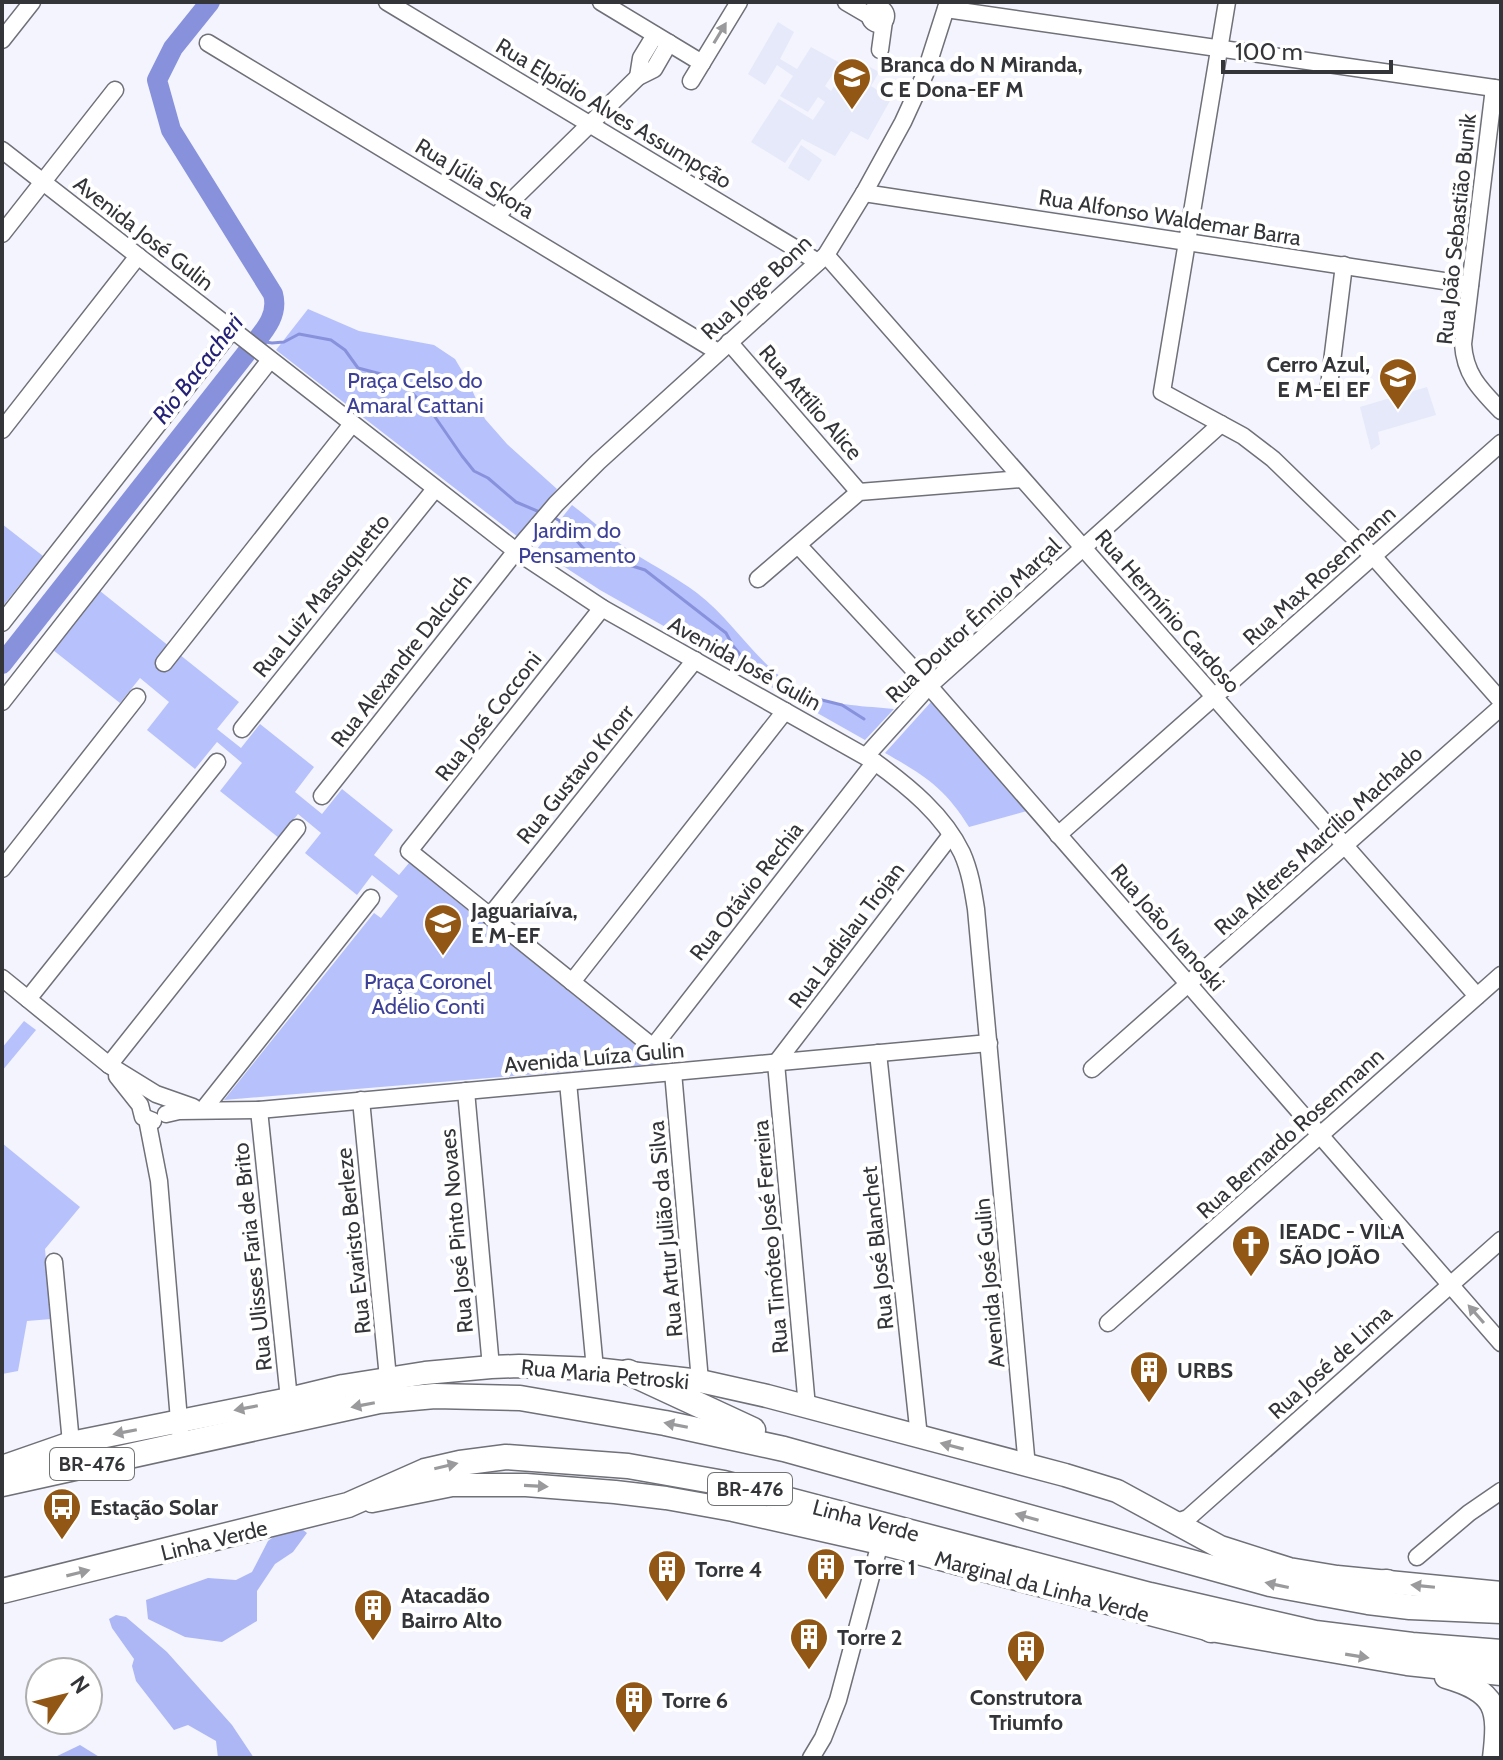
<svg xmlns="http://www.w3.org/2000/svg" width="1503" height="1760" font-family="Cabin,sans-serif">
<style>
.built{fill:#e6e9f9}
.green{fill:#b7c1fc}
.forest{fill:#adb7f5}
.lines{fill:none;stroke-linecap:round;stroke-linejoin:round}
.stream{stroke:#8892dc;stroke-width:3}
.river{stroke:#8892dc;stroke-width:20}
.minor-casing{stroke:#6f7078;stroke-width:19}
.major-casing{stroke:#6f7078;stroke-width:25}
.highway-casing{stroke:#6f7078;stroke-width:27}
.minor{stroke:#fff;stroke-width:16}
.major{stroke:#fff;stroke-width:22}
.highway{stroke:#fff;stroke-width:24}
.oneway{fill:#9a9a9c}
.labels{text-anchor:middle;stroke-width:8;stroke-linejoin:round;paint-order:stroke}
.shield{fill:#fff;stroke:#717274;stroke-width:2}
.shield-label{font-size:20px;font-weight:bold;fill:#343538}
.poi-label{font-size:22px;font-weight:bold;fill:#343538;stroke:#fff;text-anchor:start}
.street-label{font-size:22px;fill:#343538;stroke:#fff}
.park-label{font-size:22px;fill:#3d4097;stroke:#fff}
.water-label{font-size:24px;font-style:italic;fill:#252177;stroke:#fff}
</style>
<rect width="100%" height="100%" fill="#f3f4fd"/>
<g class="built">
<polygon points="778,22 794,32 780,59 797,69 811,47 840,63 825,86 831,91 852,57 879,72 871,86 891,99 868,140 851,131 835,156 802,139 785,163 751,142 779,99 813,120 825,102 818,97 808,112 780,96 793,76 777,65 765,85 748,74"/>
<polygon points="801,145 822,160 809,181 788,168"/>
<polygon points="1427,387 1436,415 1378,432 1380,444 1371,450 1360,407"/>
</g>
<g class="green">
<polygon points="308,309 359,331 434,345 455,359 468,381 485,419 507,444 557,489 518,537 276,350"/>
<path d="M 572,505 C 593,521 613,540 635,554 C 656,567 677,578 697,593 C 737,623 762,674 810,695 C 835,706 866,706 894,709 L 865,740 L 600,590 L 537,549 Z"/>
<polygon points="2,524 43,556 2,607"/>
<polygon points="100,591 239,702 217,729 241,748 260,724 314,767 295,792 322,814 342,789 393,830 374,855 399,875 409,863 659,1064 224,1100 374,913 381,918 398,896 372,875 357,895 305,853 321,833 298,814 279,838 220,791 242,763 217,742 195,769 147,730 169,702 140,678 120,703 53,650"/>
<path d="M 931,702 L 1027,811 L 969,827 C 945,788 924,775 885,753 Z"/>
<polygon points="24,1021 36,1030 2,1071 2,1048"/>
<polygon points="2,1143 80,1207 45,1249 51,1319 27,1321 18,1371 2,1374"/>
</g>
<g class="forest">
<polygon points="293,1522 307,1533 293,1552 275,1564 257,1591 257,1621 222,1642 185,1637 148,1619 146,1600 208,1578 236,1580 252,1572 268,1541"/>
<polygon points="116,1615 126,1617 167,1652 232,1725 254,1758 218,1758 216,1741 188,1725 174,1730 136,1681 132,1666 134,1659 112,1628 109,1619"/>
<polygon points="80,1745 101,1758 53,1758"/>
</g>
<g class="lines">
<g class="stream">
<polyline points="259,341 272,343 284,342 299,334 331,340 345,350 358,368 381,374 406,387 433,414 462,456 474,471 488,478 516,502 542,513"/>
<polyline points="553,517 560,521 583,548 591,553 645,570 726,633 733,646 743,658 787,687 806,696 842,705 864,719"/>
</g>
<path class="river" d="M 2,664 L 252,346 C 264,331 279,315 273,294 L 171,130 L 157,80 L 173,48 L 210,2"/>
<g class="minor-casing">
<g id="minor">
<polyline points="387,2 818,262"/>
<polyline points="601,2 702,63"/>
<polyline points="846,2 870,16"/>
<polyline points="1227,2 1162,392 1243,436 1273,459 1373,556 1501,701"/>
<circle cx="878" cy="16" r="8"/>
<polyline points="946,9 1501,89"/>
<polyline points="2,40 32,2"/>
<polyline points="208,43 718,352"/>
<polyline points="880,50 884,21"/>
<polyline points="638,77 641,58 655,35"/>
<polyline points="691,81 739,2"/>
<path d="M 1494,88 L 1463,344 C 1465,375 1480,389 1501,411"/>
<path d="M 2,150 L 516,551 L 602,608 L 875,762 C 908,786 944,815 962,853 C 970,871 973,890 976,909 L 1027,1467"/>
<polyline points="864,193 1470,285"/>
<polyline points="496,216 638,77 654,69 669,43"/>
<polyline points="2,234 115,90"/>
<polyline points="826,255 1477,996"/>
<polyline points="729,342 859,492"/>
<polyline points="1329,386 1344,265"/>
<polyline points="2,430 138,256"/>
<polyline points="798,545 929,686 1501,1343"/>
<polyline points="758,579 859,492 1022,479"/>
<polyline points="602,608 409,851 653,1047 875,762"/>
<polyline points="2,623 232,330"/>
<polyline points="164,663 352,424"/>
<polyline points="2,702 270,360"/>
<polyline points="242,729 435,489"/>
<polyline points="866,756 929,686 1221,424"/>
<polyline points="322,796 516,551 556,504 598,462 826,255 864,193 903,122 925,74 948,2"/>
<polyline points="1058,835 1501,443"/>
<polyline points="2,869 137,697"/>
<polyline points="490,916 695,660"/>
<polyline points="2,978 109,1065 156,1094 193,1107"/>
<polyline points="572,982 785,711"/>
<polyline points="28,999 217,762"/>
<polyline points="878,1053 919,1437"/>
<polyline points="109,1065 297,828"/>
<polyline points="1092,1069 1501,707"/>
<polyline points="673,1072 700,1381"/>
<polyline points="117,1076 140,1105 143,1117 153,1121"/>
<polyline points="568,1082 595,1369"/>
<polyline points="466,1091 491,1367"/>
<polyline points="361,1100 388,1378"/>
<polyline points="203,1110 371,898"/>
<polyline points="259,1110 289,1399"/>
<polyline points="166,1114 179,1111 259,1110 989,1043"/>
<polyline points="147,1119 159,1181 180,1432"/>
<polyline points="54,1262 71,1443"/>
<polyline points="1108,1323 1501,975"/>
<polyline points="807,1407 776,1063 951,835"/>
<polyline points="1171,1520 1180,1521 1188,1518 1501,1240"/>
<polyline points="1417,1557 1469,1513 1501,1491"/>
<polyline points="811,1758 823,1738 838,1700 880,1543"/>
</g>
</g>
<g class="major-casing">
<g id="major">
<polyline points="2,1467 71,1443 289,1399 343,1386 425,1373 491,1367 519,1366 595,1369 700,1381 767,1396 1065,1475 1117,1491 1220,1547 1289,1569 1337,1577 1501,1593"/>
<polyline points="372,1501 452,1485 526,1485 615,1492 666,1498 733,1510 880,1543 1211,1630 1407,1664 1501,1674"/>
<path d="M 1446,1677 C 1497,1692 1500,1708 1494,1758"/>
</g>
</g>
<g class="highway-casing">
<g id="highway">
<polyline points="628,1372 753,1430"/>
<polyline points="2,1484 379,1401 435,1396 520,1398 665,1423 784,1449 1270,1584 1368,1602 1410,1607 1501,1611"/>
<polyline points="1334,1589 1387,1582"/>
<polyline points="2,1591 348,1505 425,1471 460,1463 506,1457 628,1466 724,1483 1150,1595 1315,1633 1412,1645 1501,1652"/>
<polyline points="1169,1606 1211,1630"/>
</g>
</g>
<use href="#minor" class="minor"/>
<use href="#major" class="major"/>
<use href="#highway" class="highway"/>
</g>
<defs><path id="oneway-solid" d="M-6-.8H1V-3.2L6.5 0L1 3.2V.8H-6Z" transform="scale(2)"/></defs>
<g class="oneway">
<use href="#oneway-solid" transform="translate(720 33) rotate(-59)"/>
<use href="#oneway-solid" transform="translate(1476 1314) rotate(-131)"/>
<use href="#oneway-solid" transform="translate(363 1405) rotate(169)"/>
<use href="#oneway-solid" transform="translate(246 1408) rotate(169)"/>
<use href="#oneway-solid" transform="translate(676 1425) rotate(-169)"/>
<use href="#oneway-solid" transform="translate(125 1432) rotate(169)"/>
<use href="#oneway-solid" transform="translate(952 1446) rotate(-165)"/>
<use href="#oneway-solid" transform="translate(446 1466) rotate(-13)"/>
<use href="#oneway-solid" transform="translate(536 1486) rotate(3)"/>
<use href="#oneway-solid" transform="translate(1027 1517) rotate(-164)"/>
<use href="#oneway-solid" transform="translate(78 1573) rotate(-14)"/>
<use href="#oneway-solid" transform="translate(1277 1585) rotate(-168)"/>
<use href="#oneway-solid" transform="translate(1423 1586) rotate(-174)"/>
<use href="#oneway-solid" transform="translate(1357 1656) rotate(9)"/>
</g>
<defs>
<g id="school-pin" transform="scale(2)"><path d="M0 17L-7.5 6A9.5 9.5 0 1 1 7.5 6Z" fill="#925715" stroke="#fff"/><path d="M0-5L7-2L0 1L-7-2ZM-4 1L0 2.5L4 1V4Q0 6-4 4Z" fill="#fff"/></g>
<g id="church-pin" transform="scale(2)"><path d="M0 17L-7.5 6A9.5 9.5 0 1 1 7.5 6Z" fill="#925715" stroke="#fff"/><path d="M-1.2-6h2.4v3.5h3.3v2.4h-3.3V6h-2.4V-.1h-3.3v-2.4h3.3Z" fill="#fff"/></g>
<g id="building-pin" transform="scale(2)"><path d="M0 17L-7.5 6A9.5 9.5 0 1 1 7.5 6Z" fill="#925715" stroke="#fff"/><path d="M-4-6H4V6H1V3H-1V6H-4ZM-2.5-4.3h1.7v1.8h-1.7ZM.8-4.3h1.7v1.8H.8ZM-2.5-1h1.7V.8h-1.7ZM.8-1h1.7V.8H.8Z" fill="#fff"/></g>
<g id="bus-pin" transform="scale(2)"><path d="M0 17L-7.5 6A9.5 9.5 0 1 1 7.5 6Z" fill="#925715" stroke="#fff"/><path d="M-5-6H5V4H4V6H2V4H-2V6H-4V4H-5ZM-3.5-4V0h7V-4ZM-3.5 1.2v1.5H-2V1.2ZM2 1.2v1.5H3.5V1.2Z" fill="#fff"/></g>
</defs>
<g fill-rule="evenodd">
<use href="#school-pin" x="852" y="77"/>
<use href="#school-pin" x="1398" y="377"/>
<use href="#school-pin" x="443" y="923"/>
<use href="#church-pin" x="1251" y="1244"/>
<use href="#building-pin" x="1149" y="1370"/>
<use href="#bus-pin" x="62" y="1507"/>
<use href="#building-pin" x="826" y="1567"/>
<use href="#building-pin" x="667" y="1569"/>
<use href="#building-pin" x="373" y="1608"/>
<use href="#building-pin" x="809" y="1637"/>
<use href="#building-pin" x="1026" y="1649"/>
<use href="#building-pin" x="634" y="1700"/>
</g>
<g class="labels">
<g class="shield">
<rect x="50" y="1448" width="84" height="32" rx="6"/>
<rect x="708" y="1473" width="84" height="32" rx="6"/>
</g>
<g class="shield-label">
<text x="92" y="1471">BR-476</text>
<text x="750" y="1496">BR-476</text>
</g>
<g class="poi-label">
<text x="880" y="72">Branca do N Miranda,<tspan x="880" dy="25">C E Dona-EF M</tspan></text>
<text x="1370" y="372" text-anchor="end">Cerro Azul,<tspan x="1370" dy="25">E M-EI EF</tspan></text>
<text x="471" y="918">Jaguariaíva,<tspan x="471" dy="25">E M-EF</tspan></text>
<text x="1279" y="1239">IEADC - VILA<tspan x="1279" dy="25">SÃO JOÃO</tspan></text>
<text x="1177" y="1378">URBS</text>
<text x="90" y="1515">Estação Solar</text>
<text x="854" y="1575">Torre 1</text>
<text x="695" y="1577">Torre 4</text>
<text x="401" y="1603">Atacadão<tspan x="401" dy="25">Bairro Alto</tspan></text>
<text x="837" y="1645">Torre 2</text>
<text x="1026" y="1705" text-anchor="middle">Construtora<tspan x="1026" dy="25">Triumfo</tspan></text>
<text x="662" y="1708">Torre 6</text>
</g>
<g class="street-label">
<text transform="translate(614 113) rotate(31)" y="8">Rua Elpídio Alves Assumpção</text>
<text transform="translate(475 178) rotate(31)" y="8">Rua Júlia Skora</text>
<text transform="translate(1170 217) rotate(9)" y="8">Rua Alfonso Waldemar Barra</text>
<text transform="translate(1456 229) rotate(-84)" y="8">Rua João Sebastião Bunik</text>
<text transform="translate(144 233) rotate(38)" y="8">Avenida José Gulin</text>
<text transform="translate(756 287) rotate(-43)" y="8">Rua Jorge Bonn</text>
<text transform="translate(811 402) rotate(49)" y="8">Rua Attílio Alice</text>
<text transform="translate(1319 575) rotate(-42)" y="8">Rua Max Rosenmann</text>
<text transform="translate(321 595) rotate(-51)" y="8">Rua Luiz Massuquetto</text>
<text transform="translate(1168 611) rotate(49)" y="8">Rua Hermínio Cardoso</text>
<text transform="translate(973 620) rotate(-43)" y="8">Rua Doutor Ênnio Marçal</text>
<text transform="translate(401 660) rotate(-52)" y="8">Rua Alexandre Dalcuch</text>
<text transform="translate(745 663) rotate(29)" y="8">Avenida José Gulin</text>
<text transform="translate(488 716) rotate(-52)" y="8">Rua José Cocconi</text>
<text transform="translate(575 774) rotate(-51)" y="8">Rua Gustavo Knorr</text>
<text transform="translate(1318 840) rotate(-42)" y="8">Rua Alferes Marcílio Machado</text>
<text transform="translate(746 891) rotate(-52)" y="8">Rua Otávio Rechia</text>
<text transform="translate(1168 927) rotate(49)" y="8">Rua João Ivanoski</text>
<text transform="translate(846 935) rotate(-53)" y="8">Rua Ladislau Trojan</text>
<text transform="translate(594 1057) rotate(-5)" y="8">Avenida Luíza Gulin</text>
<text transform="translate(1290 1133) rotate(-42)" y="8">Rua Bernardo Rosenmann</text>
<text transform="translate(665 1229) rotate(-95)" y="8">Rua Artur Julião da Silva</text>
<text transform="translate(456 1231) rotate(-95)" y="8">Rua José Pinto Novaes</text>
<text transform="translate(770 1237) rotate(-95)" y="8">Rua Timóteo José Ferreira</text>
<text transform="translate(353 1241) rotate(-96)" y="8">Rua Evaristo Berleze</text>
<text transform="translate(877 1248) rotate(-96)" y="8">Rua José Blanchet</text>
<text transform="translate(252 1257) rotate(-96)" y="8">Rua Ulisses Faria de Brito</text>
<text transform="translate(989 1283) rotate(-95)" y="8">Avenida José Gulin</text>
<text transform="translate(1330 1362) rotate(-42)" y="8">Rua José de Lima</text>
<text transform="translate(605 1374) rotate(5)" y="8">Rua Maria Petroski</text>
<text transform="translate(866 1520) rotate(15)" y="8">Linha Verde</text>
<text transform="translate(214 1540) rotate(-14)" y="8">Linha Verde</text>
<text transform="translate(1042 1586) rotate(15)" y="8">Marginal da Linha Verde</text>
</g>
<g class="park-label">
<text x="415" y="388">Praça Celso do<tspan x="415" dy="25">Amaral Cattani</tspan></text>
<text x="577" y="538">Jardim do<tspan x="577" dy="25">Pensamento</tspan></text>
<text x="428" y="989">Praça Coronel<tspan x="428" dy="25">Adélio Conti</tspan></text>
</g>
<g class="water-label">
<text transform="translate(198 369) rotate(-52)" y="8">Rio Bacacheri</text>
</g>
</g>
<rect width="1503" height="1760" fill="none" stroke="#343538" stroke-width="8"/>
<g transform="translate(64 1696) rotate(55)"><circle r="38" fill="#ffffff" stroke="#aeaeaf" stroke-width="2"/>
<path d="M0-6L14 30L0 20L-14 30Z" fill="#925715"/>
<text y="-12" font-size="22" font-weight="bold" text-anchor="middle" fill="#343538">N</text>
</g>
<path d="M1223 60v12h168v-12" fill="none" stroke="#343538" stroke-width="4"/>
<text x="1235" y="60" font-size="24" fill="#343538" stroke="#ffffff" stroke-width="6" paint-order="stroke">100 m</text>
</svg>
